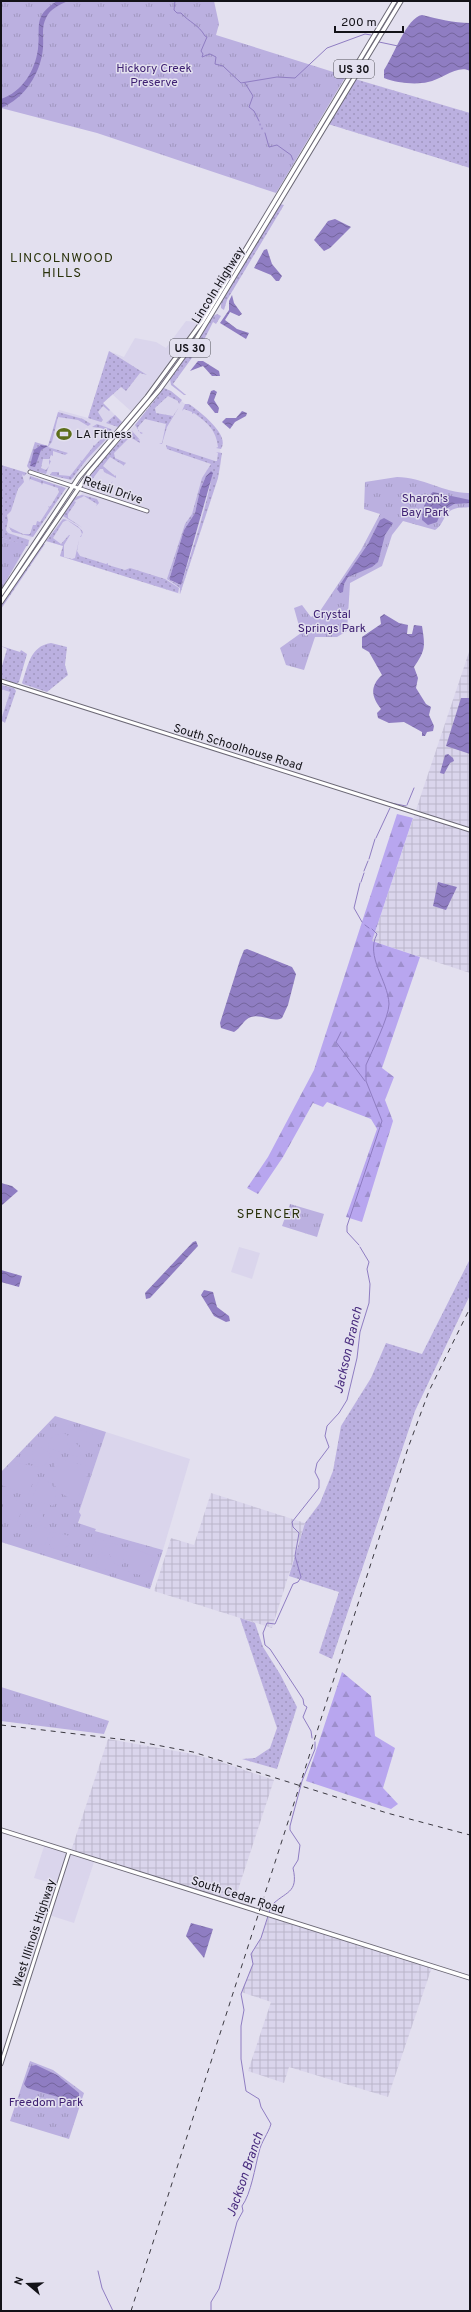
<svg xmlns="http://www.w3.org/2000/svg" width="471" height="2312" font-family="Overpass,sans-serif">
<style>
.built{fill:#dad5ec}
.industrial{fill:url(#industrial-grid)}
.grass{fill:url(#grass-dots);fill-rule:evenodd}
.forest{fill:url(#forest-firs)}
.park{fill:url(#park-tufts)}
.garden{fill:#bbb0e0}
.water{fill:url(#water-waves)}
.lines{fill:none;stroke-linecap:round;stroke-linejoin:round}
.stream{stroke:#8f7dc2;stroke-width:1}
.minor-casing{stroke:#6b6875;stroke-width:5}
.major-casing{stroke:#6b6875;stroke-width:5.5}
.minor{stroke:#fff;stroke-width:3}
.major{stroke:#fff;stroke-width:3.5}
.rail{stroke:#3a3840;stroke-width:1;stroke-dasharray:5 5;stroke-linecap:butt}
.labels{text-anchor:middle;stroke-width:3;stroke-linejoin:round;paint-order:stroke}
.shield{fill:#e3e0ef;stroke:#515058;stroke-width:1}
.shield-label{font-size:11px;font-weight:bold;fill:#131218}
.park-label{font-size:12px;fill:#3f2173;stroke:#e3e0ef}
.street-label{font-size:12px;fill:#131218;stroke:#e3e0ef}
.poi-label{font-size:12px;fill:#131218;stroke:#e3e0ef;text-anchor:start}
.neighbourhood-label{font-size:13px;letter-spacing:1px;fill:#2a320b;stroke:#e3e0ef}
.water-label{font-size:13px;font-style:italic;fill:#482b7e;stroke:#e3e0ef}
</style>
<defs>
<pattern id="industrial-grid" width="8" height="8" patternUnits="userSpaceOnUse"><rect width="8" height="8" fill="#dad5ec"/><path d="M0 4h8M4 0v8" fill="none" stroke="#bab6ca"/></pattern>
<pattern id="grass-dots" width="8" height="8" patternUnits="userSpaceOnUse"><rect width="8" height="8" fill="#bbb0e0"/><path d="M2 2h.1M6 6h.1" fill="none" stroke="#a096bf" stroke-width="1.8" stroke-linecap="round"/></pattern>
<pattern id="forest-firs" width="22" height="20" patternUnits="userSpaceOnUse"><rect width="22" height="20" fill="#b8a6ef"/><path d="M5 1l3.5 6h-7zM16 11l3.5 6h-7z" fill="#9d8ecc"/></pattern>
<pattern id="park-tufts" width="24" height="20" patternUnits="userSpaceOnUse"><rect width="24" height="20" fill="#bbb0e0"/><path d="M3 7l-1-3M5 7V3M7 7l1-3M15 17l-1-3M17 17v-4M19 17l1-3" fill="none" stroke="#a096bf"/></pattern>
<pattern id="water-waves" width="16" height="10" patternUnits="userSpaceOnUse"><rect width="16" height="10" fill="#8f7dc2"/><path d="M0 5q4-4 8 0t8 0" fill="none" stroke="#74659d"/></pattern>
</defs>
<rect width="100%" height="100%" fill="#e3e0ef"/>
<g class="built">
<polygon points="186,321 198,322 132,412 112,394 103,403 122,422 74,479 58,478 30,470 27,466 48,446 59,410 88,418 109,351 124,357 135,338 156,342 166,348"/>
<polygon points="169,391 212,426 220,446 221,464 217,481 180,594 60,556 63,546 47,541 76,498 81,495 89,478 145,413"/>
<polygon points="1,465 24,472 63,490 27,545 1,538"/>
<polygon points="1,685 14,691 4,722 1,722"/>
<polygon points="239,1247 260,1253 252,1279 231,1272"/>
<polygon points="106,1432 190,1459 163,1550 95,1531 96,1529 78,1524 81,1515 79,1512"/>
<polygon points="45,1843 95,1859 74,1923 49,1915 58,1885 34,1878"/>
</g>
<g class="industrial">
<polygon points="470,649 470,973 372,941"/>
<polygon points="211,1493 305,1523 272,1628 154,1591 171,1538 194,1545"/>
<polygon points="108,1739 187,1753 215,1760 274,1780 234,1902 71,1851"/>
<polygon points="268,1917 432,1967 388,2097 289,2067 284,2083 248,2071 271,2002 241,1992 253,1964 251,1954 261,1938"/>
</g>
<g class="grass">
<polygon points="355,79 470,113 470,168 328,124"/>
<polygon points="280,204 284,205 227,300 224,310 221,308 221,303"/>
<polygon points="217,314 221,316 216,324 213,322 202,344 173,384 186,395 184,395 171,385 170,379 213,316"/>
<polygon points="109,351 147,375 140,373 126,391 121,387 103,403 110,410 109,411 103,406 98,412 103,420 101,422 88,418"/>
<polygon points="164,388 171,391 182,400 179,404 178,401 168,396 155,408 156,413 173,416 179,407 167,427 162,444 159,443 162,443 166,424 145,419 138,427 138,431 143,433 141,434 135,425"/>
<path d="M 185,404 L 189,404 C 199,411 231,435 221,449 L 216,448 L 218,447 C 216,430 208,423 194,413 L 192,414 L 192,412 L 184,409 L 182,411 Z"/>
<polygon points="58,412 83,419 91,424 88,426 78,420 58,417 52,442 48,447 68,453 65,455 53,451 53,456 51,455 49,460 51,461 49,465 49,459 43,459 41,468 46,470 49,466 46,474 30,470 27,466 35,442 48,446"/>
<polygon points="115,415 122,422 118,427 106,423"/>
<polygon points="97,424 111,429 113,432 87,459 71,480 50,475 52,472 59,472 59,475 70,476 81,462 80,460 82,461 93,447 93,445 94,446 105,435 101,428 92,427"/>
<polygon points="132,431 140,440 137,439 140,441 140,443 130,437 114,453 115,458 126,463 123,466 123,465 110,457 103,466 115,476 116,475 116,478 104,472 103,469 100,469 91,481 93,486 102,492 113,481 105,493 89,487 87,481 98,465 128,432"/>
<path d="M 166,445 L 215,461 L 217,461 L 218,453 L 216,452 L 222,453 L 218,478 L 180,594 L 180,588 L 167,579 L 185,524 L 192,514 L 202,478 L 211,464 L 167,449 ZM 211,471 C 216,478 187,567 182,582 L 181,585 L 171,581 L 170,577 L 184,530 L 195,513 L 200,490 L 206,476 Z"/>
<polygon points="1,465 24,472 27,473 24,476 22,474 24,482 18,489 11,511 7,515 8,520 6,530 8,533 29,540 28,546 1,538"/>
<polygon points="30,476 66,488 33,537 12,532 9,527 23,534 30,534 33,525 36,525 37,521 40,522 49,508 48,506 50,507 59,492 58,488 43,483 42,485 41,483 30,479 29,481"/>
<polygon points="82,495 97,499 99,503 96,506 97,504 84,496 74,501 76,502 68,514 68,518 83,528 84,526 83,528 63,516 75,497"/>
<polygon points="53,519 1,600 1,597"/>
<path d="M 63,519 C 69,520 79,526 83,532 L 81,537 L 80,537 L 82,534 L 80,529 L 67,520 L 63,522 L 53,538 L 61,544 L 69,535 L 70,535 L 64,545 L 64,557 L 72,559 L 75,558 L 79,540 L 77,551 L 80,556 L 106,564 L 108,563 L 108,565 L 125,570 L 130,568 L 165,579 L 179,588 L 178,593 L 60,556 L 63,546 L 46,541 Z"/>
<polygon points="43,544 45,544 1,609 1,605"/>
<path d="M 51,643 L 67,647 L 65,665 L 68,675 L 47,692 L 23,684 L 22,683 C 28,666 30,646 51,643 Z"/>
<polygon points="1,646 20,652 21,650 27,654 19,682 16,684 1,678 1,669 7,649"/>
<polygon points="1,685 14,688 16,691 5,723 1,720 10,692 1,689"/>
<polygon points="470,1259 470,1295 415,1411 332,1659 319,1653 339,1592 289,1576 305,1523 320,1503 333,1471 341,1426 371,1378 386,1343 422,1354"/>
<polygon points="240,1618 255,1623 263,1647 280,1674 297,1707 277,1769 242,1759 255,1758 270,1748 277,1728"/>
</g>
<g class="forest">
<polygon points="397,814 413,818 372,941 420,957 382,1068 394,1077 385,1100 393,1121 362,1222 346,1217 377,1129 371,1119 327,1102 323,1107 313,1103 283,1157 258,1194 247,1188 268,1157 314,1070"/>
<polygon points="342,1672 371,1696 375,1736 395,1748 383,1788 398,1804 391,1809 306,1781"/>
</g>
<g class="park">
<polygon points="1,1 214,1 219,24 216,35 346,76 276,193 97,133 1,108"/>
<path d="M 397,477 C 423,477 446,494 470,493 L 470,507 C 465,508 458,507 454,509 C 443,513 444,525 435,530 L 403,521 L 392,535 L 382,566 L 350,583 L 347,631 L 337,637 L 315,637 L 304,670 L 286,665 L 280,648 L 301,633 L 294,608 L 302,605 L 311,617 L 320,611 L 361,550 L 380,514 L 364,509 L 365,482 Z"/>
<polygon points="1,538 27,545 1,590"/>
<polygon points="290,1204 324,1214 317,1237 282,1226"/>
<polygon points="55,1416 106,1432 79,1512 81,1515 78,1523 96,1529 95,1531 163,1550 150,1589 1,1542 1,1472"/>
<polygon points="1,1687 109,1721 104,1734 1,1721"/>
<polygon points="30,2061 53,2070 84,2093 69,2139 10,2121"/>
</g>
<g class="garden">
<polygon points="80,1430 99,1436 93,1454 83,1451 77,1441"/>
<polygon points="64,1433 70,1437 64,1453 48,1448 49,1441 54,1435"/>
<polygon points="73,1440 81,1449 80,1457 68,1454"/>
<polygon points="39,1446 52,1455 44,1466 36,1464 32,1458 33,1450"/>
<polygon points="56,1458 88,1466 90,1469 76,1502 59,1492 52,1481"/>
<polygon points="14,1462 39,1467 28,1495 1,1485 1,1480"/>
<path d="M 40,1477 C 53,1482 60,1492 53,1506 L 32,1499 Z"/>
<path d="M 5,1495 L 25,1504 L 17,1522 C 4,1520 0,1507 5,1495 Z"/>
<polygon points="29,1507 42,1511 43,1517 39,1523 32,1525 24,1521"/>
<polygon points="39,1525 51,1530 45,1545 36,1544 31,1538 32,1530"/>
<polygon points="54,1532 70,1536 70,1543 64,1550 56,1551 49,1546"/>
<polygon points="97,1538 107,1541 105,1547 98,1551 92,1549"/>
<path d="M 110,1542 L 128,1549 L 121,1567 C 110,1562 107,1553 110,1542 Z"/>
<polygon points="135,1549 155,1557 150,1570 140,1575 127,1571 132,1551"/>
<polygon points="100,1551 110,1560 110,1571 95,1567"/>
</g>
<g class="water">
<path d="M 57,1 L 68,1 C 59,5 50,9 46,18 C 41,28 44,37 43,48 C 41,73 24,99 1,108 L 1,99 C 22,92 35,71 38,49 C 41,26 32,17 57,1 Z"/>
<path d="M 422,15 C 439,19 453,23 470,23 L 470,71 C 458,64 441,80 428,82 C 416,85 396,83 384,78 L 384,70 C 393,57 407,17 422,15 Z"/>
<polygon points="335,219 351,227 330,248 324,251 314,240 328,221"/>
<polygon points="267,249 272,264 282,276 279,281 276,281 271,275 254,268 264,250"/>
<polygon points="232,295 234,303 242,314 239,316 230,312 225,320 237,329 249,333 246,339 220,323 229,310 229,301"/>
<polygon points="198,361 203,361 219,371 220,376 212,376 203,366 190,371"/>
<polygon points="214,390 217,392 214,400 219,408 218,413 215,413 207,403 211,391"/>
<polygon points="242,411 247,413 246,416 235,422 230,429 222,422 226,418 236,418"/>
<polygon points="41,445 48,446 41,450 35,467 30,466 34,450"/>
<polygon points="211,471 213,473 182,582 181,585 170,580 170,577 184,530 195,513 200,490 206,476"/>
<path d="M 433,492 L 470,500 L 470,503 L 454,504 L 441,512 L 437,522 L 428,525 L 422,520 C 422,511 426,497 433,492 Z"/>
<polygon points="384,518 393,523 385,535 378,562 372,567 348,577 344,584 343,592 340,593 337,589 368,544 380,520"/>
<path d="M 384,614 L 399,623 L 408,625 L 407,634 L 412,634 L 414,625 L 422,626 C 425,646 426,650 414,667 L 418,678 L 416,688 L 426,704 L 431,707 L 429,715 L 434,726 L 433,731 L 427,732 L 425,736 L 422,736 L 422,732 L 404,722 L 389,723 L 378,718 L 377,713 L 381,709 C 371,696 370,686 382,675 L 369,652 L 362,648 L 362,637 L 381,624 L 380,617 Z"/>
<polygon points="461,698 470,698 470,754 446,746"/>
<polygon points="448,754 453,758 454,761 450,763 444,774 440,773 445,755"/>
<polygon points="438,882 457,887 446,910 433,906"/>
<path d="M 247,949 L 292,967 L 296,974 L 288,1005 L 282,1018 C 273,1023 262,1014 251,1017 C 243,1020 241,1028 234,1032 L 221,1028 L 220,1023 L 240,960 L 244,950 Z"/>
<polygon points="1,1183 12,1186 18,1191 1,1206"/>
<polygon points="196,1241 198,1246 150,1298 146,1299 145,1293 193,1242"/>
<polygon points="1,1270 22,1276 19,1287 1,1282"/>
<polygon points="204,1290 213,1292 217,1307 229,1316 230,1321 226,1322 214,1316 201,1295"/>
<polygon points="191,1923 213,1929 204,1958 186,1936"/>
<polygon points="36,2065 57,2075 79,2093 79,2103 27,2088 24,2084 31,2066"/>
</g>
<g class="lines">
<g class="stream">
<path d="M 175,1 L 174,10 L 177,13 L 181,13 C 190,23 198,24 205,36 L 207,37 L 201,51 L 203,54 L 202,57 L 210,54 L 216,57 L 215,64 L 223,66 L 241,83 L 277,77 L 295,78 L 327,48 L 365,34 L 371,35"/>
<polyline points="379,42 398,46"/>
<polyline points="245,83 253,96 249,107 254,111 259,121"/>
<polyline points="260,124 260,125"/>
<polyline points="262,128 262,129"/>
<polyline points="265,133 269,147 277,145 291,155 293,160"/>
<polyline points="391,803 406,806"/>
<polyline points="407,805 414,788"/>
<polyline points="376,838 390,808"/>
<polyline points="369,859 375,839"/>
<polyline points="364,871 368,861"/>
<polyline points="361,882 364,873"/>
<polyline points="360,883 354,908 362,922"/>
<polyline points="365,925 369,928"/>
<polyline points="341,1032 336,1042 365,1081"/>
<path d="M 359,1245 L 347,1232 L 347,1226 L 382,1121 L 366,1081 L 366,1065 C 372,1051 389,1017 389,1004 C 388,980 365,957 377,934 L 372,929"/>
<polyline points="312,1738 311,1731 303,1717 307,1707 304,1705 303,1699 270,1649 265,1645 263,1633 267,1623 275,1624 293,1584 298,1582 301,1577 295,1556 299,1533 293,1527 292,1522 319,1488 319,1480 315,1472 317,1463 329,1447 325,1436 327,1426 339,1413 347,1400 357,1358 360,1332 369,1303 370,1284 367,1269 369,1262 360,1247"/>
<path d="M 269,1913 L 271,1906 C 285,1891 299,1894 293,1868 L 298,1860 L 300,1845 L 290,1830 L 290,1826 L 302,1781 L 315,1749 L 315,1742"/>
<polyline points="98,2271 102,2288 113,2311"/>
<path d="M 211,2311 L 211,2302 L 219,2289 L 237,2222 L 243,2211 L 242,2206 C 251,2194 255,2167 259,2152 C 261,2142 268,2134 271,2124 L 261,2107 L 259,2099 L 246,2091 L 241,2059 L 241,2026 L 244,2010 L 241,1994 L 253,1964 L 251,1954 L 261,1938 L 268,1916"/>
</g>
<g class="minor-casing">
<g id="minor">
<polyline points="30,472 147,511"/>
<polyline points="1,681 470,830"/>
<polyline points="1,2064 69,1852"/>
</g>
</g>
<g class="major-casing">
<g id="major">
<polyline points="1,594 79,477 147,397 202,322 395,1"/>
<polyline points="1,602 89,473 160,389 197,338 401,1"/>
<polyline points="1,1830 470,1978"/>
</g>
</g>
<use href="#minor" class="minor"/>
<use href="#major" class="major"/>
<g class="rail">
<polyline points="1,1725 135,1741 193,1752 387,1813 470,1835"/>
<polyline points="131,2311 408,1448 429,1391 470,1308"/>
</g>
</g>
<defs>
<g id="stadium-bare" transform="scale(1.2)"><path d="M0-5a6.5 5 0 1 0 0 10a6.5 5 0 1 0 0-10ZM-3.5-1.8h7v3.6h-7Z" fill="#5d6e1b" stroke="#e3e0ef" stroke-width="2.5" paint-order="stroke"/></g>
</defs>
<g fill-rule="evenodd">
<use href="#stadium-bare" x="64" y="434"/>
</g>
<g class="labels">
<g class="shield">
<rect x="334" y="60" width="40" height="18" rx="3"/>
<rect x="170" y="339" width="40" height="18" rx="3"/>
</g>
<g class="shield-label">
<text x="354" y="73">US 30</text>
<text x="190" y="352">US 30</text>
</g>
<g class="park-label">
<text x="154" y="72">Hickory Creek<tspan x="154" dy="14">Preserve</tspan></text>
<text x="425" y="502">Sharon's<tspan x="425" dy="14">Bay Park</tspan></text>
<text x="332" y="618">Crystal<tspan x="332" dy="14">Springs Park</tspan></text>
<text x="46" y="2106">Freedom Park</text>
</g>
<g class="street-label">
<text transform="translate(218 285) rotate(-58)" y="4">Lincoln Highway</text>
<text transform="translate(113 490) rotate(19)" y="4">Retail Drive</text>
<text transform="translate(238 747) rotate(17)" y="4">South Schoolhouse Road</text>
<text transform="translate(238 1895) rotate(18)" y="4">South Cedar Road</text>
<text transform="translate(34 1933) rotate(-72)" y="4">West Illinois Highway</text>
</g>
<g class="poi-label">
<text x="76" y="438">LA Fitness</text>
</g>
<g class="neighbourhood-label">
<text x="62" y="262">LINCOLNWOOD<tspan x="62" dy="15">HILLS</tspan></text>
<text x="269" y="1218">SPENCER</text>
</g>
<g class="water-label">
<text transform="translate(347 1350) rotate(-77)" y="5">Jackson Branch</text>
<text transform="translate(244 2174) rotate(-71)" y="5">Jackson Branch</text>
</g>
</g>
<rect width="471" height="2312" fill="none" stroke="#131218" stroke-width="4"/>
<g transform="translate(28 2284) rotate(289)" stroke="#e3e0ef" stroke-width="3" paint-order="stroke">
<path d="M0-3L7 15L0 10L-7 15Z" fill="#131218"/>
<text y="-6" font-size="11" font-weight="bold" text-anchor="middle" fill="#131218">N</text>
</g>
<path d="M335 26v6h68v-6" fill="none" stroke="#131218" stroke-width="2"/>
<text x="341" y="26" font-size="12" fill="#131218" stroke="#e3e0ef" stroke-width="3" paint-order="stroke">200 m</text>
</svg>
